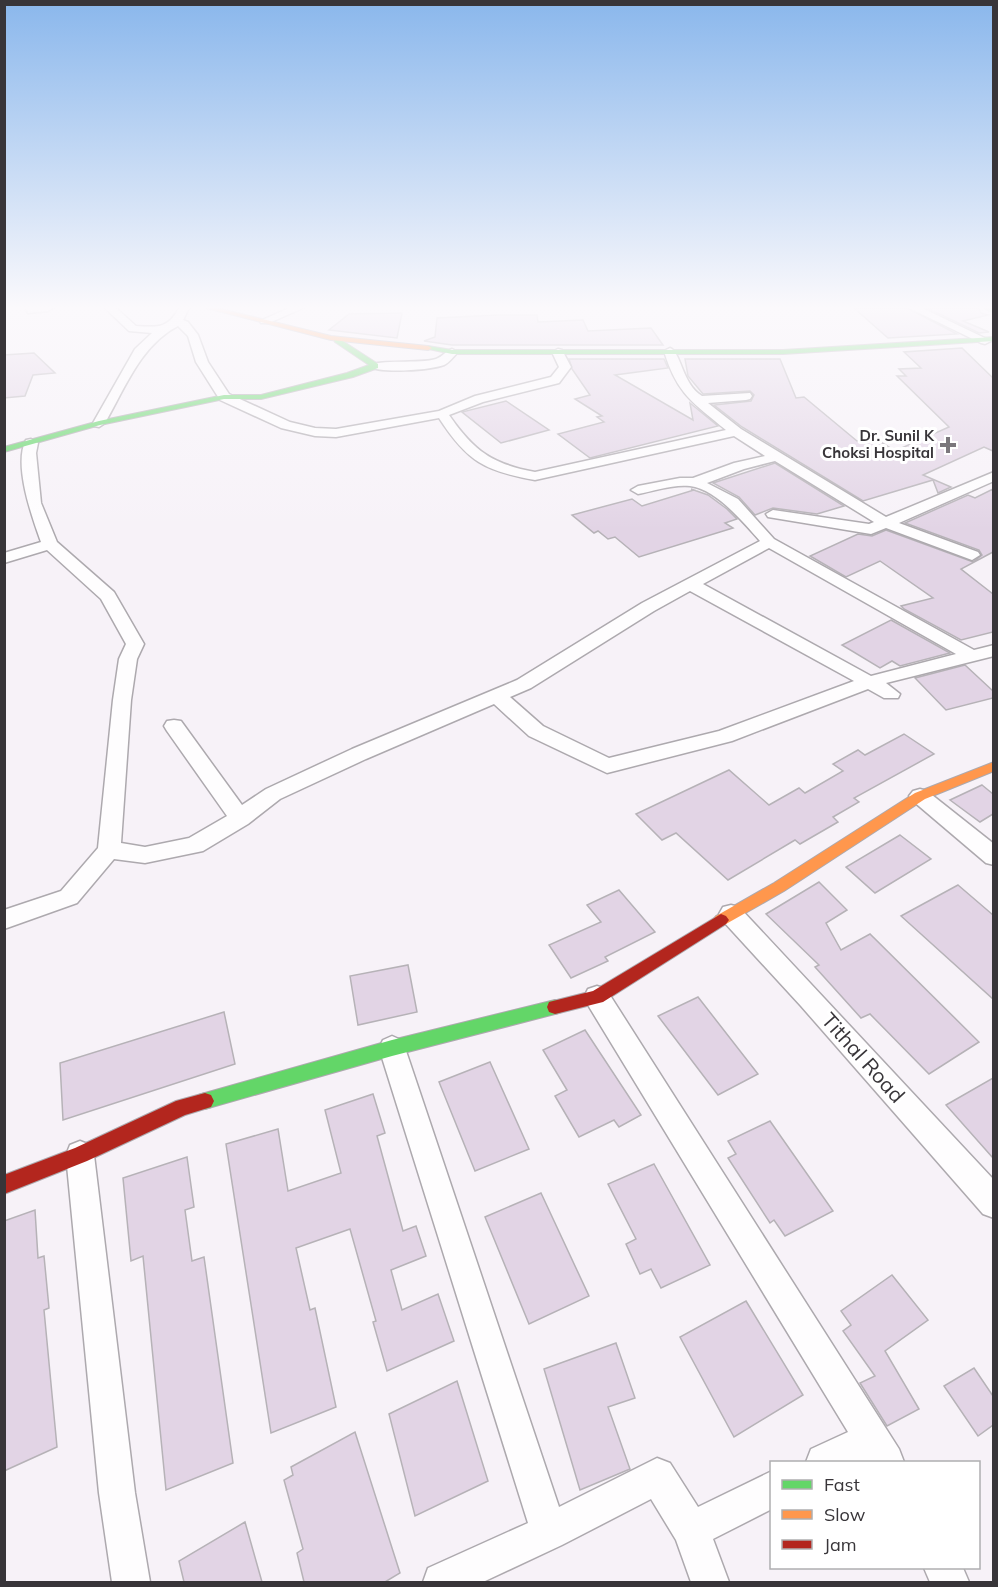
<svg xmlns="http://www.w3.org/2000/svg" width="998" height="1587" font-family="Mulish,sans-serif">
<style>
.building{fill:#e2d4e5;stroke:#b6b2b7;stroke-width:1.5}
.lines{fill:none;stroke-linecap:round;stroke-linejoin:round}
.street-casing{stroke:#ada9ae;stroke-width:3}
.fast-casing{stroke:#ada9ae;stroke-width:2}
.slow-casing{stroke:#ada9ae;stroke-width:2}
.jam-casing{stroke:#ada9ae;stroke-width:2}
.street{fill:#fefdfe;fill-rule:evenodd}
.fast{fill:#63d668;fill-rule:evenodd}
.slow{fill:#ff974d;fill-rule:evenodd}
.jam{fill:#b3261e;fill-rule:evenodd}
.poi-dot{fill:#7b777c;stroke:#fff;stroke-width:2}
.labels{text-anchor:middle;stroke-width:6;stroke-linejoin:round;paint-order:stroke}
.far-poi-label{font-size:15px;font-weight:bold;fill:#383539;stroke:#fff;text-anchor:end}
.near-street-label{font-size:21px;fill:#383539;stroke:#fff}
</style>
<rect width="100%" height="100%" fill="#f7f2f8"/>
<g class="building">
<polygon points="854,308 907,308 957,334 888,338"/>
<polygon points="927,308 978,308 981,313 988,315 963,321 989,332 979,333"/>
<polygon points="402,313 397,338 329,330 349,314"/>
<polygon points="498,315 537,315 538,322 583,320 588,331 651,328 663,345 452,345 424,341 435,337 437,318"/>
<polygon points="962,348 993,378 993,451 984,447 923,475 951,487 938,493 933,480 863,501 742,427 714,405 751,401 754,395 750,391 703,394 688,376 685,359 780,359 796,398 804,397 857,441 873,437 895,451 949,427 897,376 906,376 899,369 921,368 904,352"/>
<polygon points="34,353 55,373 33,375 25,396 4,398 4,355"/>
<polygon points="569,359 664,359 668,368 615,375 693,420 690,403 718,426 590,458 558,434 604,422 597,417 602,416 575,399 590,395 572,369"/>
<polygon points="506,401 549,430 501,443 462,412"/>
<polygon points="775,463 844,506 817,514 773,508 755,515 739,497 713,483"/>
<polygon points="691,489 708,495 727,509 737,519 725,523 733,528 639,557 615,537 608,539 598,531 594,533 572,515 632,499 642,506 694,490"/>
<polygon points="993,489 993,552 961,569 993,594 993,632 961,640 904,609 901,606 933,598 880,561 846,577 810,556 858,534 872,536 886,530 973,562 982,555 979,550 905,523 968,495 975,498"/>
<polygon points="891,620 950,653 900,666 892,661 880,668 842,645"/>
<polygon points="965,665 993,691 993,698 946,710 915,678"/>
<polygon points="904,734 934,754 854,798 859,802 833,817 838,822 800,844 795,840 728,880 676,833 662,840 636,814 729,770 769,805 799,788 805,793 843,771 833,764 858,750 865,755"/>
<polygon points="982,785 993,794 993,814 980,822 950,800"/>
<polygon points="900,835 931,859 875,893 846,867"/>
<polygon points="819,882 847,910 826,923 841,950 870,934 979,1042 929,1074 870,1014 861,1018 815,967 819,965 766,914"/>
<polygon points="958,885 993,915 993,999 901,916"/>
<polygon points="619,890 655,932 605,957 608,961 571,978 549,945 601,922 587,905"/>
<polygon points="408,965 417,1012 358,1025 350,976"/>
<polygon points="698,997 758,1074 718,1095 658,1016"/>
<polygon points="224,1012 235,1064 63,1120 60,1063"/>
<polygon points="585,1030 641,1115 619,1127 614,1120 579,1137 555,1096 567,1090 543,1050"/>
<polygon points="490,1062 529,1149 475,1171 439,1082"/>
<polygon points="993,1078 993,1158 946,1105"/>
<polygon points="373,1094 385,1133 377,1136 403,1231 416,1226 426,1256 391,1270 402,1310 438,1294 454,1341 387,1371 373,1322 376,1321 350,1229 296,1248 310,1310 315,1308 336,1407 271,1433 226,1144 278,1129 288,1191 341,1173 325,1110"/>
<polygon points="770,1121 833,1211 785,1236 774,1220 770,1223 728,1158 736,1154 728,1141"/>
<polygon points="187,1157 194,1207 185,1210 192,1261 204,1257 233,1463 166,1490 143,1256 131,1261 123,1178"/>
<polygon points="654,1164 710,1265 661,1288 651,1269 640,1274 626,1244 636,1239 608,1184"/>
<polygon points="541,1193 589,1296 529,1324 485,1217"/>
<polygon points="35,1210 38,1258 44,1256 49,1308 44,1310 57,1447 4,1471 4,1221"/>
<polygon points="892,1275 928,1320 885,1351 919,1409 887,1426 860,1383 875,1376 843,1331 851,1325 841,1311"/>
<polygon points="746,1301 803,1395 734,1437 680,1337"/>
<polygon points="616,1343 635,1398 608,1407 630,1469 580,1490 544,1369"/>
<polygon points="974,1368 993,1396 993,1425 978,1436 944,1386"/>
<polygon points="457,1381 488,1481 415,1516 389,1414"/>
<polygon points="355,1432 400,1573 385,1582 304,1582 297,1553 303,1549 284,1480 293,1475 291,1467"/>
<polygon points="245,1522 262,1582 184,1582 179,1561"/>
</g>
<g class="lines">
<g class="street-casing">
<g id="street">
<polygon points="26,308 53,308 48,311 28,313"/>
<path d="M 105,308 L 116,308 L 136,326 C 158,327 168,329 179,308 L 189,308 L 183,320 L 188,322 L 198,335 L 208,362 L 229,394 L 290,422 L 315,428 L 336,429 L 439,411 L 475,396 L 551,377 L 559,367 L 552,352 L 558,349 L 562,350 L 571,367 L 559,383 L 483,402 L 449,415 C 474,451 492,464 535,472 L 726,430 C 693,403 677,394 664,351 L 670,348 C 681,352 682,384 702,396 L 750,393 L 752,396 L 750,399 L 746,400 L 708,403 L 741,429 L 886,517 L 994,472 L 994,481 L 899,523 L 978,552 L 980,555 L 972,560 L 886,528 L 871,534 L 768,517 L 766,514 L 773,510 L 869,524 L 874,522 L 775,461 L 744,469 L 707,483 L 738,499 L 774,539 L 974,650 L 994,645 L 994,656 L 886,683 L 900,694 L 898,698 L 884,698 L 868,689 L 732,741 L 607,773 L 529,736 L 494,704 L 366,759 L 280,799 L 248,824 L 203,851 L 145,863 L 114,859 L 77,903 L 4,929 L 4,910 L 61,891 L 98,848 L 113,700 L 119,659 L 126,644 L 101,599 L 47,550 L 4,563 L 4,553 L 41,542 C 32,517 13,464 26,440 L 31,439 L 38,443 L 36,453 L 41,503 L 57,542 L 114,592 L 144,644 L 137,659 L 131,700 L 121,843 L 145,847 L 189,838 L 227,816 L 167,731 L 164,726 L 167,721 L 174,720 L 181,721 L 242,805 L 266,789 L 352,749 L 517,680 L 642,603 L 760,541 C 743,522 716,489 690,486 C 673,484 654,491 638,494 L 631,490 L 638,486 L 680,478 L 693,478 L 734,463 L 765,456 L 734,436 L 535,480 C 484,471 467,461 439,418 L 336,437 L 315,436 L 281,428 L 220,400 L 196,362 L 188,336 L 178,326 C 141,345 125,388 105,423 L 99,427 L 94,426 L 93,423 L 135,349 L 152,333 L 129,331 ZM 769,548 L 956,654 L 871,676 L 703,584 ZM 690,591 L 854,681 L 719,731 L 609,758 L 543,726 L 510,697 L 531,688 L 654,611 Z"/>
<polygon points="289,308 303,308 269,323 261,323 260,321"/>
<polygon points="909,308 922,308 991,341 985,344 981,343"/>
<path d="M 452,349 L 458,352 C 454,356 449,363 444,365 C 431,370 379,374 369,366 C 377,359 421,364 436,359 C 442,357 446,351 452,349 Z"/>
<polygon points="920,789 927,791 994,844 994,865 986,863 913,801 909,796 913,791"/>
<polygon points="731,905 739,907 994,1180 994,1218 983,1214 801,1006 723,921 719,914 723,907"/>
<polygon points="597,986 606,989 899,1449 904,1462 866,1462 865,1461 861,1462 806,1462 811,1449 848,1432 588,1005 584,997 588,989"/>
<polygon points="392,1036 401,1040 405,1048 559,1507 657,1458 670,1463 698,1507 772,1471 772,1509 713,1539 729,1582 691,1582 676,1540 651,1499 562,1545 483,1582 423,1582 428,1568 528,1523 379,1048 383,1040"/>
<polygon points="80,1141 90,1145 94,1155 135,1493 150,1582 112,1582 99,1493 66,1155 70,1145"/>
<polygon points="924,1568 963,1568 969,1582 930,1582"/>
</g>
</g>
<g class="fast-casing">
<g id="fast">
<polygon points="984,308 994,308 994,313"/>
<polygon points="994,337 994,341 783,354 452,354 424,348 428,346 452,350 783,350"/>
<polygon points="338,338 378,364 378,368 353,377 261,399 224,399 100,425 4,452 4,447 99,421 224,395 261,395 347,373 369,365 335,342 334,340"/>
<polygon points="555,1000 561,1002 563,1007 561,1012 555,1014 392,1056 205,1109 199,1107 196,1101 199,1095 205,1093 392,1040"/>
</g>
</g>
<g class="slow-casing">
<g id="slow">
<polygon points="206,308 217,308 331,336 428,346 432,348 428,350 331,340"/>
<polygon points="994,762 994,771 925,799 784,891 726,924 721,926 716,924 713,920 716,916 774,883 915,793"/>
</g>
</g>
<g class="jam-casing">
<g id="jam">
<polygon points="721,914 726,916 729,920 726,924 603,1002 555,1014 549,1012 547,1007 549,1002 593,991"/>
<polygon points="205,1093 211,1095 214,1101 211,1107 185,1115 87,1161 4,1194 4,1175 75,1148 176,1101"/>
</g>
</g>
<use href="#street" class="street"/>
<use href="#fast" class="fast"/>
<use href="#slow" class="slow"/>
<use href="#jam" class="jam"/>
</g>
<linearGradient id="sky" x2="0" y2="1"><stop stop-color="#8ab7ec"/><stop offset="0.58" stop-color="#fbf9fc"/><stop offset="1" stop-color="#fbf9fc" stop-opacity="0"/></linearGradient>
<rect width="998" height="530" fill="url(#sky)"/>
<path class="poi-dot" d="M945 436h6v6h6v6h-6v6h-6v-6h-6v-6h6z"/>
<g class="labels">
<g class="far-poi-label">
<text x="934" y="441">Dr. Sunil K<tspan x="934" dy="17">Choksi Hospital</tspan></text>
</g>
<g class="near-street-label">
<text transform="translate(863 1058) rotate(48)" y="7">Tithal Road</text>
</g>
</g>
<rect width="998" height="1587" fill="none" stroke="#383539" stroke-width="12"/>
<rect x="770" y="1461" width="210" height="108" fill="#ffffff" stroke="#afaeb0" stroke-width="1.5"/>
<rect x="782" y="1480" width="30" height="9" fill="#63d668" stroke="#afaeb0" stroke-width="1.5"/>
<text x="824" y="1491" font-size="18" fill="#383539">Fast</text>
<rect x="782" y="1510" width="30" height="9" fill="#ff974d" stroke="#afaeb0" stroke-width="1.5"/>
<text x="824" y="1521" font-size="18" fill="#383539">Slow</text>
<rect x="782" y="1540" width="30" height="9" fill="#b3261e" stroke="#afaeb0" stroke-width="1.5"/>
<text x="824" y="1551" font-size="18" fill="#383539">Jam</text>
</svg>
